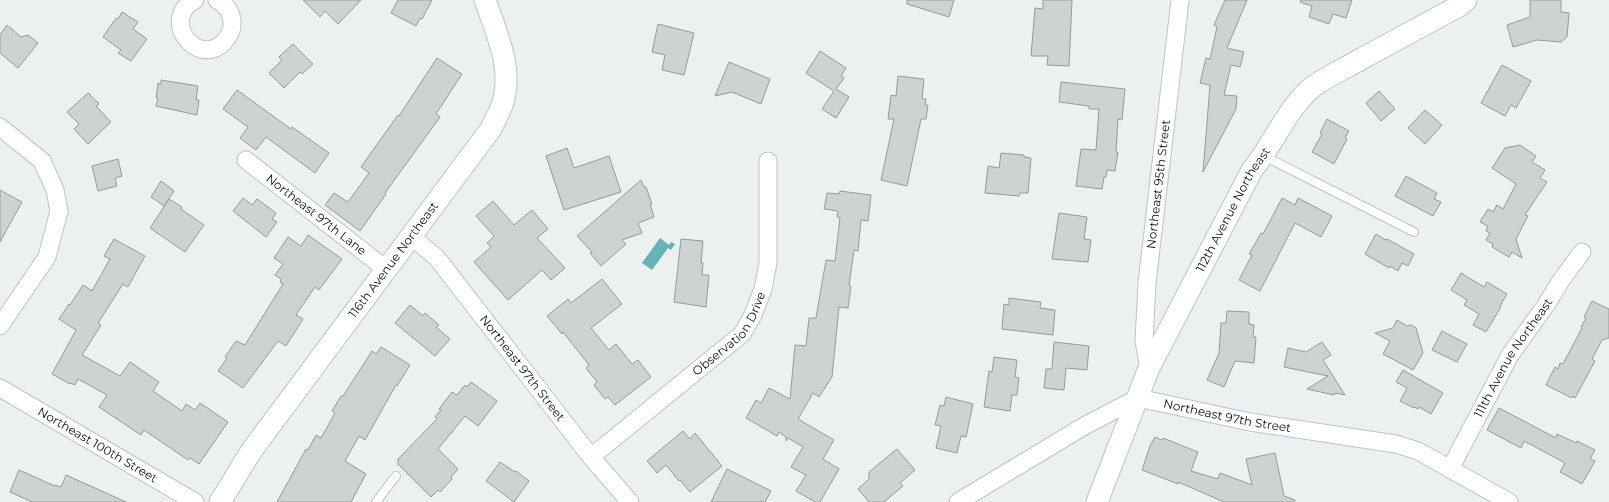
<svg xmlns="http://www.w3.org/2000/svg" width="1609" height="502" font-family="Montserrat,sans-serif">
<style>
.water{fill:#63b4b2}
.building{fill:#cdd2d2;stroke:#969a9a}
.lines{fill:none;stroke-linecap:round;stroke-linejoin:round}
.service-casing{stroke:#bfc3c3;stroke-width:10}
.minor-casing{stroke:#bfc3c3;stroke-width:19}
.tertiary-casing{stroke:#bfc3c3;stroke-width:23}
.service{stroke:#fff;stroke-width:8}
.minor{stroke:#fff;stroke-width:17}
.tertiary{stroke:#fff;stroke-width:21}
.labels{text-anchor:middle;stroke-width:4;stroke-linejoin:round;paint-order:stroke}
.street-label{font-size:12px;fill:#0c0e0d;stroke:#ecf0f0}
</style>
<rect width="100%" height="100%" fill="#ecf0f0"/>
<polygon class="water" points="660,238 669,245 671,242 675,244 671,250 668,248 652,270 642,263"/>
<g class="building">
<polygon points="303,0 361,0 338,24 325,11 320,17"/>
<polygon points="398,0 432,0 422,19 420,18 416,26 391,13"/>
<polygon points="907,0 954,0 949,17 907,4"/>
<polygon points="1043,0 1072,0 1069,66 1047,65 1048,56 1031,56 1035,8 1043,9"/>
<polygon points="1225,0 1247,0 1227,48 1244,52 1240,67 1231,65 1224,95 1237,96 1236,109 1203,172 1210,85 1200,83 1206,58 1210,59 1217,27 1214,25"/>
<polygon points="1301,0 1352,0 1346,18 1333,14 1329,24 1309,17 1312,6 1300,2"/>
<polygon points="1530,0 1561,0 1561,12 1569,13 1567,37 1561,42 1537,40 1513,47 1507,25 1530,17"/>
<polygon points="122,12 138,22 133,29 147,39 131,61 118,53 121,50 103,37 116,18 118,19"/>
<polygon points="658,24 694,33 684,75 662,70 665,55 652,52"/>
<polygon points="7,25 21,37 28,35 38,43 18,68 0,53 0,35"/>
<polygon points="293,44 313,64 302,74 300,72 284,88 269,73 282,60 279,57"/>
<polygon points="820,51 846,68 841,76 844,78 836,89 849,97 836,118 822,109 834,91 806,73"/>
<polygon points="437,58 462,74 436,114 440,117 385,193 386,194 360,231 325,205 334,193 348,202 369,173 361,167 398,115 399,116"/>
<polygon points="729,62 770,79 761,104 732,92 715,96"/>
<polygon points="1502,65 1531,81 1516,108 1511,105 1505,116 1481,103"/>
<polygon points="898,76 924,79 922,99 926,99 925,105 928,105 926,119 921,119 907,186 881,180 894,119 888,119 891,95 896,96"/>
<polygon points="161,80 198,86 196,100 199,100 197,115 156,106 158,98 156,98 158,83 161,84"/>
<polygon points="1061,82 1125,89 1122,120 1118,119 1116,152 1118,152 1115,171 1107,170 1106,177 1104,177 1102,189 1076,186 1081,149 1096,150 1099,109 1089,109 1089,106 1059,102"/>
<polygon points="237,90 291,129 292,127 329,153 315,173 266,137 256,150 240,138 248,127 223,109"/>
<polygon points="1379,91 1395,109 1381,121 1366,103"/>
<polygon points="88,93 99,104 96,106 111,122 88,144 74,129 79,124 67,112"/>
<polygon points="1425,110 1442,125 1425,144 1408,128"/>
<polygon points="1327,119 1349,131 1345,138 1347,139 1334,164 1312,152 1322,134 1320,133"/>
<polygon points="1520,145 1536,156 1532,162 1545,170 1540,178 1547,182 1525,215 1528,216 1516,239 1522,258 1512,252 1509,257 1492,247 1493,244 1486,240 1490,233 1486,231 1488,226 1480,222 1488,209 1493,212 1497,205 1503,209 1516,184 1492,168 1505,148"/>
<polygon points="567,148 574,168 609,156 621,192 564,210 546,156"/>
<polygon points="1001,153 1024,155 1024,157 1031,158 1028,193 1020,193 1019,196 985,193 988,166 999,168"/>
<polygon points="118,159 122,176 115,178 117,186 98,191 92,166"/>
<polygon points="1406,176 1437,193 1434,199 1441,202 1433,216 1395,196"/>
<polygon points="641,180 644,187 646,187 652,204 650,204 654,217 638,223 642,233 622,240 626,244 601,266 590,253 592,252 577,236"/>
<polygon points="161,181 174,191 164,206 151,197"/>
<polygon points="0,190 22,202 0,242"/>
<polygon points="840,191 871,195 868,221 861,220 858,251 854,250 849,286 851,286 848,308 839,307 832,377 819,397 813,393 798,419 834,440 823,459 839,469 820,502 815,502 796,491 806,475 791,467 803,447 788,438 786,441 786,437 779,432 777,436 746,418 756,400 761,403 769,388 790,399 795,345 806,346 809,318 816,318 826,260 835,261 840,218 837,217 838,211 824,209 827,193 839,194"/>
<polygon points="243,198 252,205 257,199 276,213 272,219 277,222 266,237 233,211"/>
<polygon points="1282,198 1295,205 1298,198 1332,216 1321,237 1295,223 1260,291 1239,280 1252,255 1249,254 1261,233 1263,234"/>
<polygon points="169,199 182,207 181,209 204,225 185,252 150,228"/>
<polygon points="493,201 514,225 532,210 548,229 537,238 565,268 551,280 542,270 508,300 474,262 491,247 487,243 494,236 476,216"/>
<polygon points="1059,213 1087,217 1084,239 1091,240 1088,262 1052,259"/>
<polygon points="1376,234 1386,240 1387,239 1414,254 1408,266 1402,263 1398,271 1390,266 1389,268 1365,254"/>
<polygon points="308,235 342,259 319,290 315,287 296,315 303,319 286,346 278,341 243,388 218,371 227,358 225,357 236,341 245,345 283,284 280,282 281,279 275,275 283,264 274,258 288,237 301,246"/>
<polygon points="114,239 145,256 128,287 123,284 98,323 101,325 82,355 120,376 130,362 159,382 153,391 182,411 186,404 195,410 200,403 228,422 199,464 190,458 188,460 144,430 141,435 99,407 107,395 78,379 75,385 70,383 70,384 52,374 76,330 59,319 69,304 70,305 83,285 92,291 110,259 104,256"/>
<polygon points="681,239 703,241 701,263 703,263 702,275 709,275 706,307 674,302"/>
<polygon points="1461,273 1484,287 1487,282 1507,294 1500,306 1501,307 1486,332 1473,325 1479,314 1464,305 1467,300 1451,290"/>
<polygon points="602,279 622,304 591,328 609,350 616,344 632,364 638,360 651,377 615,405 608,397 605,399 594,385 597,382 586,368 589,365 563,332 562,334 547,316 568,299 571,303"/>
<polygon points="1009,298 1041,302 1040,308 1055,310 1053,335 1002,329 1004,304 1009,305"/>
<polygon points="1592,301 1609,309 1609,338 1602,340 1592,359 1595,361 1575,398 1573,396 1572,398 1546,385 1555,367 1558,369 1560,363 1563,364 1582,328 1581,327 1586,318 1584,317"/>
<polygon points="410,305 423,316 425,313 439,325 436,327 450,339 435,356 395,323"/>
<polygon points="1227,311 1249,312 1249,324 1254,325 1253,337 1256,337 1254,363 1235,361 1224,387 1207,380 1219,353 1221,323 1226,323"/>
<polygon points="1397,320 1407,326 1411,325 1416,328 1423,353 1413,370 1383,354 1390,341 1375,333 1393,328"/>
<polygon points="1442,331 1467,344 1457,362 1432,350"/>
<polygon points="1054,342 1089,346 1087,370 1066,368 1064,390 1044,388 1046,369 1052,369"/>
<polygon points="1322,342 1331,355 1323,360 1345,395 1335,393 1334,395 1307,389 1328,376 1284,367 1288,348 1306,352"/>
<polygon points="381,347 410,365 397,386 396,385 365,440 359,436 345,461 366,474 351,502 277,502 306,449 308,450 316,435 321,438 335,413 332,411 341,396 343,396 372,351 376,354"/>
<polygon points="994,357 1017,360 1015,377 1019,378 1017,395 1012,395 1010,411 984,407 989,371 992,372"/>
<polygon points="1403,370 1443,393 1431,414 1419,407 1418,409 1414,407 1414,408 1400,401 1407,388 1396,382"/>
<polygon points="471,382 497,401 478,426 465,416 438,449 458,469 451,477 452,479 440,492 438,490 431,497 398,464 398,459 437,419 435,417 441,410 439,409 452,392 457,395 465,385 467,387"/>
<polygon points="946,397 973,404 966,437 961,436 957,453 936,448 941,426 935,425 940,405 944,406"/>
<polygon points="1499,408 1556,438 1557,434 1576,443 1577,441 1595,450 1590,459 1595,461 1582,484 1560,472 1565,463 1524,441 1521,448 1487,430"/>
<polygon points="683,431 690,439 695,433 722,466 690,492 680,480 679,481 666,465 657,473 647,461"/>
<polygon points="1155,437 1162,440 1163,438 1198,452 1191,471 1218,479 1220,473 1252,485 1246,459 1275,453 1284,496 1295,500 1294,502 1224,502 1178,482 1178,484 1142,470 1150,446"/>
<polygon points="897,449 915,470 900,483 903,486 884,502 869,502 858,489 869,479 869,472"/>
<polygon points="500,462 515,472 516,471 529,481 514,502 486,481"/>
<polygon points="727,469 771,491 765,502 711,502"/>
<polygon points="19,470 55,486 55,485 61,487 66,475 126,502 32,502 10,492"/>
</g>
<g class="lines">
<g class="service-casing">
<g id="service">
<polyline points="1264,156 1414,232"/>
<polyline points="376,502 396,476"/>
</g>
</g>
<g class="minor-casing">
<g id="minor">
<path d="M 195,0 C 159,19 197,69 224,42 C 229,36 233,29 232,22 C 232,13 226,4 217,0"/>
<polyline points="0,127 42,161 55,190 59,211 47,257 0,326"/>
<path id="s1" d="M 246,160 L 387,270"/>
<path id="s2" d="M 412,237 L 437,258 L 591,457 L 630,502"/>
<path id="s3" d="M 1149,368 L 1144,341 L 1147,283 L 1180,0"/>
<path id="s4" d="M 0,388 L 195,502"/>
<path id="s5" d="M 591,457 L 742,334 L 753,315 L 763,289 L 768,263 L 768,161"/>
<path id="s6" d="M 1450,469 L 1510,355 L 1546,305 L 1560,282 L 1582,252"/>
<path id="s7" d="M 958,502 L 1086,425 L 1138,398 L 1250,422 L 1396,444 L 1418,451 L 1509,502"/>
</g>
</g>
<g class="tertiary-casing">
<g id="tertiary">
<path id="s8" d="M 220,502 L 252,450 L 490,130 C 494,123 498,115 501,108 C 515,72 497,34 485,0"/>
<path id="s9" d="M 1097,502 L 1149,368 L 1252,170 C 1273,145 1285,112 1310,89 C 1325,77 1346,68 1363,58 C 1395,41 1427,23 1459,6 L 1466,0"/>
</g>
</g>
<use href="#service" class="service"/>
<use href="#minor" class="minor"/>
<use href="#tertiary" class="tertiary"/>
</g>
<g class="labels">
<g class="street-label">
<text dy="4" stroke="none"><textPath href="#s3" startOffset="185">Northeast 95th Street</textPath></text>
<text dy="4" stroke="none"><textPath href="#s9" startOffset="323">112th Avenue Northeast</textPath></text>
<text dy="4" stroke="none"><textPath href="#s1" startOffset="89">Northeast 97th Lane</textPath></text>
<text dy="4" stroke="none"><textPath href="#s8" startOffset="298">116th Avenue Northeast</textPath></text>
<text dy="4" stroke="none"><textPath href="#s5" startOffset="187">Observation Drive</textPath></text>
<text dy="4" stroke="none"><textPath href="#s6" startOffset="128">111th Avenue Northeast</textPath></text>
<text dy="4" stroke="none"><textPath href="#s2" startOffset="172">Northeast 97th Street</textPath></text>
<text dy="4" stroke="none"><textPath href="#s7" startOffset="299">Northeast 97th Street</textPath></text>
<text dy="4" stroke="none"><textPath href="#s4" startOffset="113">Northeast 100th Street</textPath></text>
</g>
</g>
</svg>
